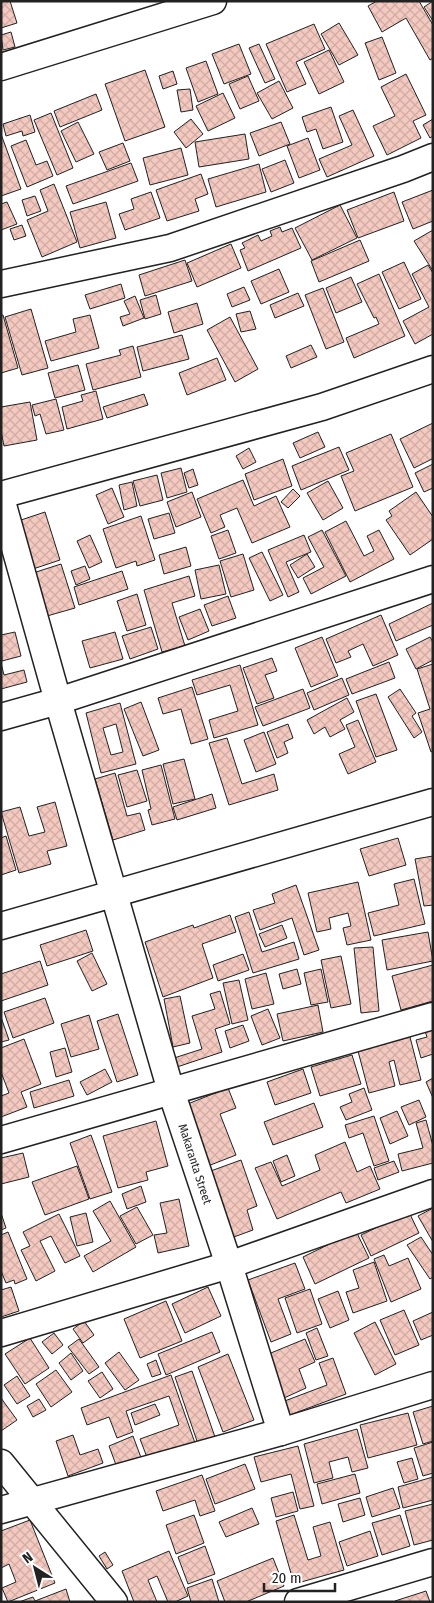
<svg xmlns="http://www.w3.org/2000/svg" width="434" height="1603" font-family="'Fira Sans Condensed',sans-serif">
<style>
.building{fill:url(#building-cross-hatch);stroke:#222;fill-rule:evenodd}
.lines{fill:none;stroke-linecap:round;stroke-linejoin:round}
.minor-casing{stroke:#222;stroke-width:29}
.minor{stroke:#fff;stroke-width:26}
.labels{text-anchor:middle;stroke-width:4;stroke-linejoin:round;paint-order:stroke}
.street-label{font-size:12px;fill:#222;stroke:#fff}
</style>
<defs>
<pattern id="building-cross-hatch" width="8" height="8" patternUnits="userSpaceOnUse" patternTransform="scale(1.25)"><rect width="8" height="8" fill="#f3c9c0"/><path d="M0 0l8 8M0 8l8-8" fill="none" stroke="#d0aca5"/></pattern>
</defs>
<rect width="100%" height="100%" fill="#fff"/>
<g class="building">
<polygon points="1,1 10,1 17,23 1,28"/>
<polygon points="377,1 419,1 433,25 433,58 430,60 406,18 382,32 368,6"/>
<polygon points="433,1 433,21 424,7"/>
<polygon points="339,23 358,55 339,65 321,34"/>
<polygon points="314,24 325,49 296,62 306,84 287,92 266,44"/>
<polygon points="11,32 15,47 3,50 1,35"/>
<polygon points="382,37 396,73 379,80 365,43"/>
<polygon points="239,44 251,74 224,84 212,54"/>
<polygon points="259,44 275,79 265,83 249,48"/>
<polygon points="329,50 344,82 319,94 304,62"/>
<polygon points="206,61 218,94 198,102 186,68"/>
<polygon points="145,70 165,127 125,141 105,84"/>
<polygon points="173,71 177,84 163,89 159,76"/>
<polygon points="406,74 426,115 413,121 421,138 387,155 373,126 395,116 381,87"/>
<polygon points="248,76 259,101 240,109 229,84"/>
<polygon points="279,81 293,108 272,119 257,93"/>
<polygon points="190,89 193,110 181,112 177,90"/>
<polygon points="223,93 235,118 208,131 196,106"/>
<polygon points="96,94 102,110 60,127 54,111"/>
<polygon points="331,107 343,142 323,149 316,129 307,132 302,117"/>
<polygon points="353,110 374,156 327,177 319,159 352,145 339,116"/>
<polygon points="51,113 73,168 57,175 34,120"/>
<polygon points="30,115 35,132 23,136 22,131 6,136 3,124"/>
<polygon points="191,119 203,134 186,148 174,132"/>
<polygon points="433,119 433,136 430,138 423,125"/>
<polygon points="78,122 94,154 76,162 61,131"/>
<polygon points="281,122 290,144 259,156 250,133"/>
<polygon points="1,134 21,189 1,196"/>
<polygon points="245,134 249,159 199,167 195,142"/>
<polygon points="308,138 320,170 299,178 287,146"/>
<polygon points="26,140 36,165 47,161 53,176 27,187 11,146"/>
<polygon points="123,143 130,161 107,170 99,152"/>
<polygon points="181,148 188,175 150,185 143,158"/>
<polygon points="285,160 294,183 271,192 262,169"/>
<polygon points="131,163 138,181 73,204 66,186"/>
<polygon points="259,164 266,192 216,207 208,179"/>
<polygon points="201,174 208,194 195,199 199,211 167,221 156,190"/>
<polygon points="54,184 77,242 42,257 27,220 48,211 40,190"/>
<polygon points="433,190 433,221 413,229 402,202"/>
<polygon points="151,192 160,218 125,230 119,214 134,209 131,199"/>
<polygon points="394,192 404,221 358,238 347,210"/>
<polygon points="35,196 41,211 27,216 22,200"/>
<polygon points="7,202 17,224 1,230 1,204"/>
<polygon points="106,202 116,238 80,248 70,212"/>
<polygon points="340,205 357,238 312,260 295,228"/>
<polygon points="22,225 26,236 14,240 10,229"/>
<polygon points="280,227 282,232 292,228 301,248 248,271 240,250 245,248 242,243 258,235 261,241 272,236 270,231"/>
<polygon points="433,230 433,271 414,241"/>
<polygon points="360,240 369,261 319,282 311,261"/>
<polygon points="231,244 241,268 197,287 187,263"/>
<polygon points="185,260 192,281 145,296 139,275"/>
<polygon points="404,262 421,299 399,309 382,272"/>
<polygon points="428,265 433,273 433,334 415,344 403,321 429,307 412,274"/>
<polygon points="279,269 289,292 261,304 251,281"/>
<polygon points="379,274 405,336 354,358 346,338 379,324 376,317 374,318 357,284"/>
<polygon points="351,277 362,302 336,313 326,288"/>
<polygon points="121,284 125,298 90,309 85,295"/>
<polygon points="244,287 250,300 232,307 227,294"/>
<polygon points="323,288 344,342 326,349 305,295"/>
<polygon points="298,293 304,306 275,318 270,305"/>
<polygon points="156,295 161,314 145,319 140,300"/>
<polygon points="135,296 144,318 123,326 120,317 130,314 124,301"/>
<polygon points="197,303 203,324 174,333 168,312"/>
<polygon points="31,309 48,368 22,375 5,317"/>
<polygon points="250,311 256,329 241,332 236,314"/>
<polygon points="1,315 3,315 18,368 1,373"/>
<polygon points="90,315 99,348 51,361 45,341 76,332 73,319"/>
<polygon points="230,317 258,369 235,382 207,330"/>
<polygon points="182,335 189,359 143,371 137,347"/>
<polygon points="311,345 317,357 291,368 286,356"/>
<polygon points="133,346 141,377 93,390 86,364 121,355 119,350"/>
<polygon points="217,358 226,380 187,395 179,373"/>
<polygon points="78,365 85,390 55,398 48,373"/>
<polygon points="96,391 103,419 67,429 62,407 83,401 81,395"/>
<polygon points="144,394 148,405 107,418 103,407"/>
<polygon points="56,399 64,430 46,434 40,414 35,416 32,405"/>
<polygon points="30,402 37,440 4,446 1,431 1,407"/>
<polygon points="433,423 433,460 432,459 414,468 400,439"/>
<polygon points="318,432 325,447 300,458 293,443"/>
<polygon points="391,434 413,487 355,511 341,476 354,471 346,453"/>
<polygon points="339,447 349,470 301,490 292,466"/>
<polygon points="249,448 256,462 243,469 236,456"/>
<polygon points="283,459 292,486 254,500 245,474"/>
<polygon points="433,464 433,488 424,492 415,473"/>
<polygon points="181,468 187,492 167,498 161,473"/>
<polygon points="193,469 198,485 189,488 184,473"/>
<polygon points="157,475 163,500 140,506 133,481"/>
<polygon points="243,480 254,506 276,496 290,527 252,543 237,508 220,515 225,527 211,533 197,499"/>
<polygon points="328,481 343,508 323,520 307,493"/>
<polygon points="132,482 137,506 124,510 119,485"/>
<polygon points="112,488 124,517 108,524 96,495"/>
<polygon points="293,489 300,496 288,508 281,502"/>
<polygon points="192,492 201,517 176,527 167,502"/>
<polygon points="416,492 433,517 433,539 410,555 386,520 392,516 389,511"/>
<polygon points="45,512 60,560 33,569 18,521"/>
<polygon points="169,513 175,533 154,539 148,519"/>
<polygon points="141,516 155,560 137,566 136,561 116,568 103,529"/>
<polygon points="346,521 364,556 374,551 367,536 379,530 394,559 350,582 325,532"/>
<polygon points="228,530 236,553 219,559 211,536"/>
<polygon points="322,530 346,576 311,594 303,578 324,567 308,537"/>
<polygon points="90,535 102,562 89,568 77,541"/>
<polygon points="304,535 311,552 286,562 299,592 288,597 268,550"/>
<polygon points="186,547 191,566 164,574 159,555"/>
<polygon points="262,552 283,595 270,601 249,558"/>
<polygon points="243,554 254,590 231,597 220,561"/>
<polygon points="307,554 315,567 298,578 290,565"/>
<polygon points="61,564 75,608 47,616 33,573"/>
<polygon points="219,565 226,594 201,599 195,570"/>
<polygon points="85,566 90,579 76,585 71,571"/>
<polygon points="122,571 128,589 79,605 74,587"/>
<polygon points="189,576 195,596 172,603 185,646 162,652 144,590"/>
<polygon points="137,594 146,625 127,631 117,601"/>
<polygon points="228,596 236,618 212,626 204,605"/>
<polygon points="433,603 433,625 396,641 389,624"/>
<polygon points="200,609 209,631 188,640 179,617"/>
<polygon points="381,615 398,655 373,666 363,644 348,651 351,657 336,663 326,639"/>
<polygon points="151,627 158,649 130,659 122,636"/>
<polygon points="15,632 21,656 2,661 1,635"/>
<polygon points="115,632 123,659 90,668 82,641"/>
<polygon points="322,637 338,676 311,687 295,648"/>
<polygon points="430,637 433,642 433,660 416,669 406,649"/>
<polygon points="272,658 277,671 265,675 274,698 257,704 243,668"/>
<polygon points="389,662 395,678 352,694 346,679"/>
<polygon points="1,663 4,675 24,670 27,682 1,689"/>
<polygon points="433,664 433,751 431,752 418,713 430,709 417,669"/>
<polygon points="240,665 258,725 214,738 209,720 238,711 230,685 197,695 192,680"/>
<polygon points="342,678 349,695 314,710 307,693"/>
<polygon points="192,687 208,739 191,744 181,709 163,714 158,698"/>
<polygon points="303,689 310,708 263,726 255,707"/>
<polygon points="400,689 416,713 412,716 422,732 414,738 388,697"/>
<polygon points="376,694 397,750 376,757 356,701"/>
<polygon points="347,698 354,712 340,720 345,729 330,737 325,727 314,734 307,720"/>
<polygon points="141,702 159,750 143,756 124,709"/>
<path d="M 120,703 L 136,764 L 101,773 L 86,713 ZM 116,724 L 123,752 L 111,755 L 103,728 Z"/>
<polygon points="358,720 376,762 348,774 339,754 355,747 346,725"/>
<polygon points="288,724 293,738 284,742 288,753 277,758 267,732"/>
<polygon points="264,732 276,764 256,772 244,740"/>
<polygon points="227,738 242,784 274,774 278,790 229,805 209,743"/>
<polygon points="184,759 195,799 173,804 163,764"/>
<polygon points="161,765 175,819 152,825 148,810 151,809 142,770"/>
<polygon points="137,770 147,801 127,807 118,775"/>
<polygon points="115,773 127,816 140,813 145,830 113,840 95,779"/>
<polygon points="212,794 216,808 177,820 173,807"/>
<polygon points="55,802 67,846 47,851 51,864 19,873 1,812 20,807 29,836 45,832 37,807"/>
<polygon points="6,836 16,870 1,875 1,838"/>
<polygon points="398,838 406,865 369,876 360,849"/>
<polygon points="433,856 433,905 424,906 415,859"/>
<polygon points="414,879 425,924 374,936 368,913 399,905 394,884"/>
<polygon points="358,882 371,940 347,945 343,928 351,926 348,913 329,918 331,929 317,932 308,893"/>
<polygon points="296,885 319,950 304,955 292,918 260,930 253,910 275,903 272,894"/>
<polygon points="249,912 262,952 294,942 299,959 253,973 235,917"/>
<polygon points="230,915 236,932 202,944 213,978 163,997 145,942 193,925 194,928"/>
<polygon points="282,925 287,938 265,947 259,934"/>
<polygon points="86,930 93,951 47,966 40,945"/>
<polygon points="428,932 433,961 387,970 382,940"/>
<polygon points="373,947 379,1011 361,1013 354,948"/>
<polygon points="92,953 107,984 92,991 77,961"/>
<polygon points="243,954 249,970 218,981 213,965"/>
<polygon points="341,956 351,1004 331,1008 321,960"/>
<polygon points="40,961 48,985 1,1001 1,974"/>
<polygon points="433,965 433,1001 401,1010 392,976"/>
<polygon points="297,969 301,984 283,989 279,974"/>
<polygon points="321,969 328,1002 311,1005 304,973"/>
<polygon points="266,973 274,1004 252,1009 245,979"/>
<polygon points="239,980 248,1020 232,1024 223,983"/>
<polygon points="220,991 230,1024 215,1029 222,1052 174,1068 171,1059 202,1049 192,1016 215,1009 210,994"/>
<polygon points="180,996 190,1043 173,1047 164,999"/>
<polygon points="45,998 54,1023 13,1038 4,1012"/>
<polygon points="318,1005 323,1032 283,1041 277,1014"/>
<polygon points="268,1009 280,1038 262,1045 251,1016"/>
<polygon points="118,1014 138,1075 117,1082 97,1021"/>
<polygon points="89,1015 99,1049 71,1057 61,1024"/>
<polygon points="1,1017 9,1040 1,1042"/>
<polygon points="243,1025 249,1041 230,1048 225,1031"/>
<polygon points="433,1029 433,1054 421,1058 416,1040 427,1037 425,1031"/>
<polygon points="410,1037 421,1080 400,1085 394,1060 389,1062 395,1086 369,1093 358,1051"/>
<polygon points="24,1039 41,1084 21,1092 27,1107 1,1117 1,1096 9,1093 1,1072 1,1048"/>
<polygon points="65,1048 72,1072 56,1077 50,1052"/>
<polygon points="352,1055 361,1084 320,1096 311,1067"/>
<polygon points="105,1069 112,1082 87,1095 80,1082"/>
<polygon points="303,1069 311,1093 275,1105 267,1082"/>
<polygon points="433,1078 433,1098 426,1082"/>
<polygon points="69,1080 74,1096 34,1108 30,1092"/>
<polygon points="228,1088 236,1108 220,1114 236,1155 208,1166 185,1105"/>
<polygon points="364,1088 372,1110 346,1120 340,1107 352,1102 349,1094"/>
<polygon points="419,1100 426,1117 409,1125 401,1107"/>
<polygon points="314,1103 323,1127 273,1145 264,1122"/>
<polygon points="397,1111 408,1136 390,1144 380,1118"/>
<polygon points="374,1116 389,1161 374,1166 363,1133 349,1138 345,1125"/>
<polygon points="426,1120 433,1146 433,1163 402,1171 398,1154 423,1148 416,1123"/>
<polygon points="156,1121 168,1166 146,1172 148,1180 118,1188 103,1136"/>
<polygon points="91,1135 112,1192 90,1199 70,1143"/>
<polygon points="345,1142 357,1172 370,1166 380,1189 346,1203 341,1192 277,1219 255,1168 271,1162 282,1186 320,1170 315,1155"/>
<polygon points="23,1153 29,1177 1,1184 1,1158"/>
<polygon points="287,1155 295,1176 281,1182 273,1161"/>
<polygon points="241,1160 257,1206 247,1210 253,1230 231,1238 208,1172"/>
<polygon points="394,1161 399,1172 378,1180 374,1168"/>
<polygon points="77,1166 89,1199 45,1215 32,1182"/>
<polygon points="141,1186 146,1202 127,1209 122,1194"/>
<polygon points="179,1199 189,1246 158,1253 154,1235 167,1233 160,1203"/>
<polygon points="110,1201 136,1247 93,1272 84,1256 111,1241 93,1211"/>
<polygon points="137,1207 153,1235 136,1244 120,1216"/>
<polygon points="433,1208 433,1242 418,1216"/>
<polygon points="409,1212 419,1233 371,1256 361,1235"/>
<polygon points="1,1213 6,1228 1,1230"/>
<polygon points="86,1213 93,1242 77,1246 70,1217"/>
<polygon points="59,1214 80,1256 65,1263 51,1236 40,1241 55,1271 36,1281 21,1250 30,1246 23,1232"/>
<polygon points="356,1231 369,1258 315,1284 303,1257"/>
<polygon points="8,1232 27,1279 15,1284 14,1280 6,1283 1,1271 1,1235"/>
<polygon points="421,1237 433,1255 433,1277 430,1279 407,1245"/>
<polygon points="384,1255 389,1266 408,1258 421,1289 391,1302 374,1259"/>
<polygon points="374,1262 387,1301 353,1313 346,1292 359,1288 353,1270"/>
<polygon points="295,1263 305,1289 278,1299 291,1334 271,1342 248,1280"/>
<polygon points="11,1287 19,1311 1,1317 1,1290"/>
<polygon points="208,1287 221,1316 185,1333 172,1304"/>
<polygon points="310,1289 322,1324 297,1333 285,1298"/>
<polygon points="338,1291 349,1320 330,1328 318,1299"/>
<polygon points="166,1301 182,1341 140,1358 124,1319"/>
<polygon points="404,1310 419,1345 395,1355 380,1320"/>
<polygon points="433,1312 433,1335 421,1340 413,1321"/>
<polygon points="84,1321 94,1335 83,1343 73,1329"/>
<polygon points="375,1322 396,1364 375,1375 354,1333"/>
<polygon points="317,1328 328,1356 316,1360 306,1333"/>
<polygon points="212,1332 220,1352 166,1375 158,1354"/>
<polygon points="54,1333 63,1345 52,1354 42,1342"/>
<polygon points="30,1338 49,1368 25,1384 5,1354"/>
<polygon points="79,1339 99,1367 89,1374 68,1347"/>
<polygon points="305,1339 315,1362 299,1369 306,1388 284,1398 266,1355"/>
<polygon points="119,1352 139,1380 125,1390 105,1363"/>
<polygon points="71,1353 83,1371 71,1380 59,1363"/>
<polygon points="228,1354 254,1420 223,1432 198,1367"/>
<polygon points="333,1358 346,1394 287,1416 282,1402 327,1385 319,1363"/>
<polygon points="156,1360 161,1374 152,1377 147,1364"/>
<polygon points="56,1370 72,1392 51,1407 36,1384"/>
<polygon points="192,1371 215,1437 198,1444 175,1377"/>
<polygon points="102,1372 113,1389 100,1398 88,1381"/>
<polygon points="171,1375 195,1443 148,1460 140,1439 179,1425 169,1396 126,1411 133,1432 117,1438 109,1417 87,1425 81,1408"/>
<polygon points="17,1376 30,1396 17,1404 4,1385"/>
<polygon points="1,1398 17,1420 1,1431"/>
<polygon points="39,1399 46,1410 33,1417 27,1406"/>
<polygon points="155,1404 160,1415 135,1425 131,1413"/>
<polygon points="433,1406 433,1441 423,1444 413,1412"/>
<polygon points="408,1413 417,1445 368,1458 360,1425"/>
<polygon points="357,1429 368,1468 352,1472 348,1457 329,1462 333,1478 314,1483 304,1444"/>
<polygon points="73,1435 80,1455 98,1449 103,1463 68,1476 56,1441"/>
<polygon points="133,1436 143,1463 119,1473 109,1446"/>
<polygon points="433,1442 433,1473 423,1476 414,1448"/>
<polygon points="298,1446 314,1506 300,1509 291,1474 261,1482 254,1457"/>
<polygon points="412,1458 418,1479 404,1483 397,1462"/>
<polygon points="245,1464 255,1489 215,1504 206,1479"/>
<polygon points="355,1474 360,1493 322,1504 317,1484"/>
<polygon points="202,1475 215,1511 200,1516 195,1500 163,1511 156,1491"/>
<polygon points="433,1477 433,1500 403,1508 398,1487"/>
<polygon points="393,1488 400,1508 372,1517 366,1497"/>
<polygon points="293,1492 298,1511 276,1517 271,1498"/>
<polygon points="360,1498 365,1515 343,1522 338,1504"/>
<polygon points="433,1504 433,1540 414,1545 405,1511"/>
<polygon points="252,1508 259,1524 226,1537 219,1522"/>
<polygon points="194,1515 204,1543 176,1554 166,1525"/>
<polygon points="294,1515 308,1560 321,1556 313,1527 330,1522 344,1570 294,1584 276,1521"/>
<polygon points="400,1515 410,1546 382,1555 372,1523"/>
<polygon points="30,1520 55,1583 8,1602 2,1588 16,1582 9,1564 1,1568 1,1531"/>
<polygon points="370,1531 378,1556 347,1566 339,1542"/>
<polygon points="205,1546 215,1574 188,1584 178,1557"/>
<polygon points="169,1551 188,1596 175,1602 168,1602 157,1576 148,1580 157,1602 134,1602 122,1571"/>
<polygon points="105,1552 113,1565 107,1569 99,1556"/>
<polygon points="273,1558 284,1586 246,1602 225,1602 217,1581"/>
<polygon points="212,1579 219,1602 191,1602 187,1588"/>
<polygon points="66,1589 70,1602 19,1602 33,1597 35,1601"/>
<polygon points="426,1591 430,1602 395,1602 395,1601"/>
</g>
<g class="lines">
<g class="minor-casing">
<g id="minor">
<polyline points="1,67 213,1"/>
<polyline points="1,284 170,248 403,169 433,157"/>
<polyline points="1,495 322,407 433,369"/>
<polyline points="1,498 58,701 171,1091 229,1265 281,1432"/>
<polyline points="1,717 58,701 433,579"/>
<polyline points="1,926 433,802"/>
<polyline points="1,1140 433,1016"/>
<polyline points="1,1333 229,1265 433,1193"/>
<polyline points="1,1463 114,1602"/>
<polyline points="1,1510 281,1432 433,1385"/>
<polyline points="298,1602 433,1562"/>
</g>
</g>
<use href="#minor" class="minor"/>
</g>
<g class="labels">
<g class="street-label">
<text transform="translate(195 1164) rotate(72)" y="4">Makaranta Street</text>
</g>
</g>
<rect width="434" height="1603" fill="none" stroke="#222222" stroke-width="5"/>
<g transform="translate(35 1568) rotate(324)" stroke="#ffffff" stroke-width="4" paint-order="stroke">
<path d="M0-4L9 19L0 12L-9 19Z" fill="#222222"/>
<text y="-8" font-size="14" font-weight="bold" text-anchor="middle" fill="#222222">N</text>
</g>
<path d="M264 1583v8h71v-8" fill="none" stroke="#222222" stroke-width="2.5"/>
<text x="272" y="1583" font-size="15" fill="#222222" stroke="#ffffff" stroke-width="4" paint-order="stroke">20 m</text>
</svg>
